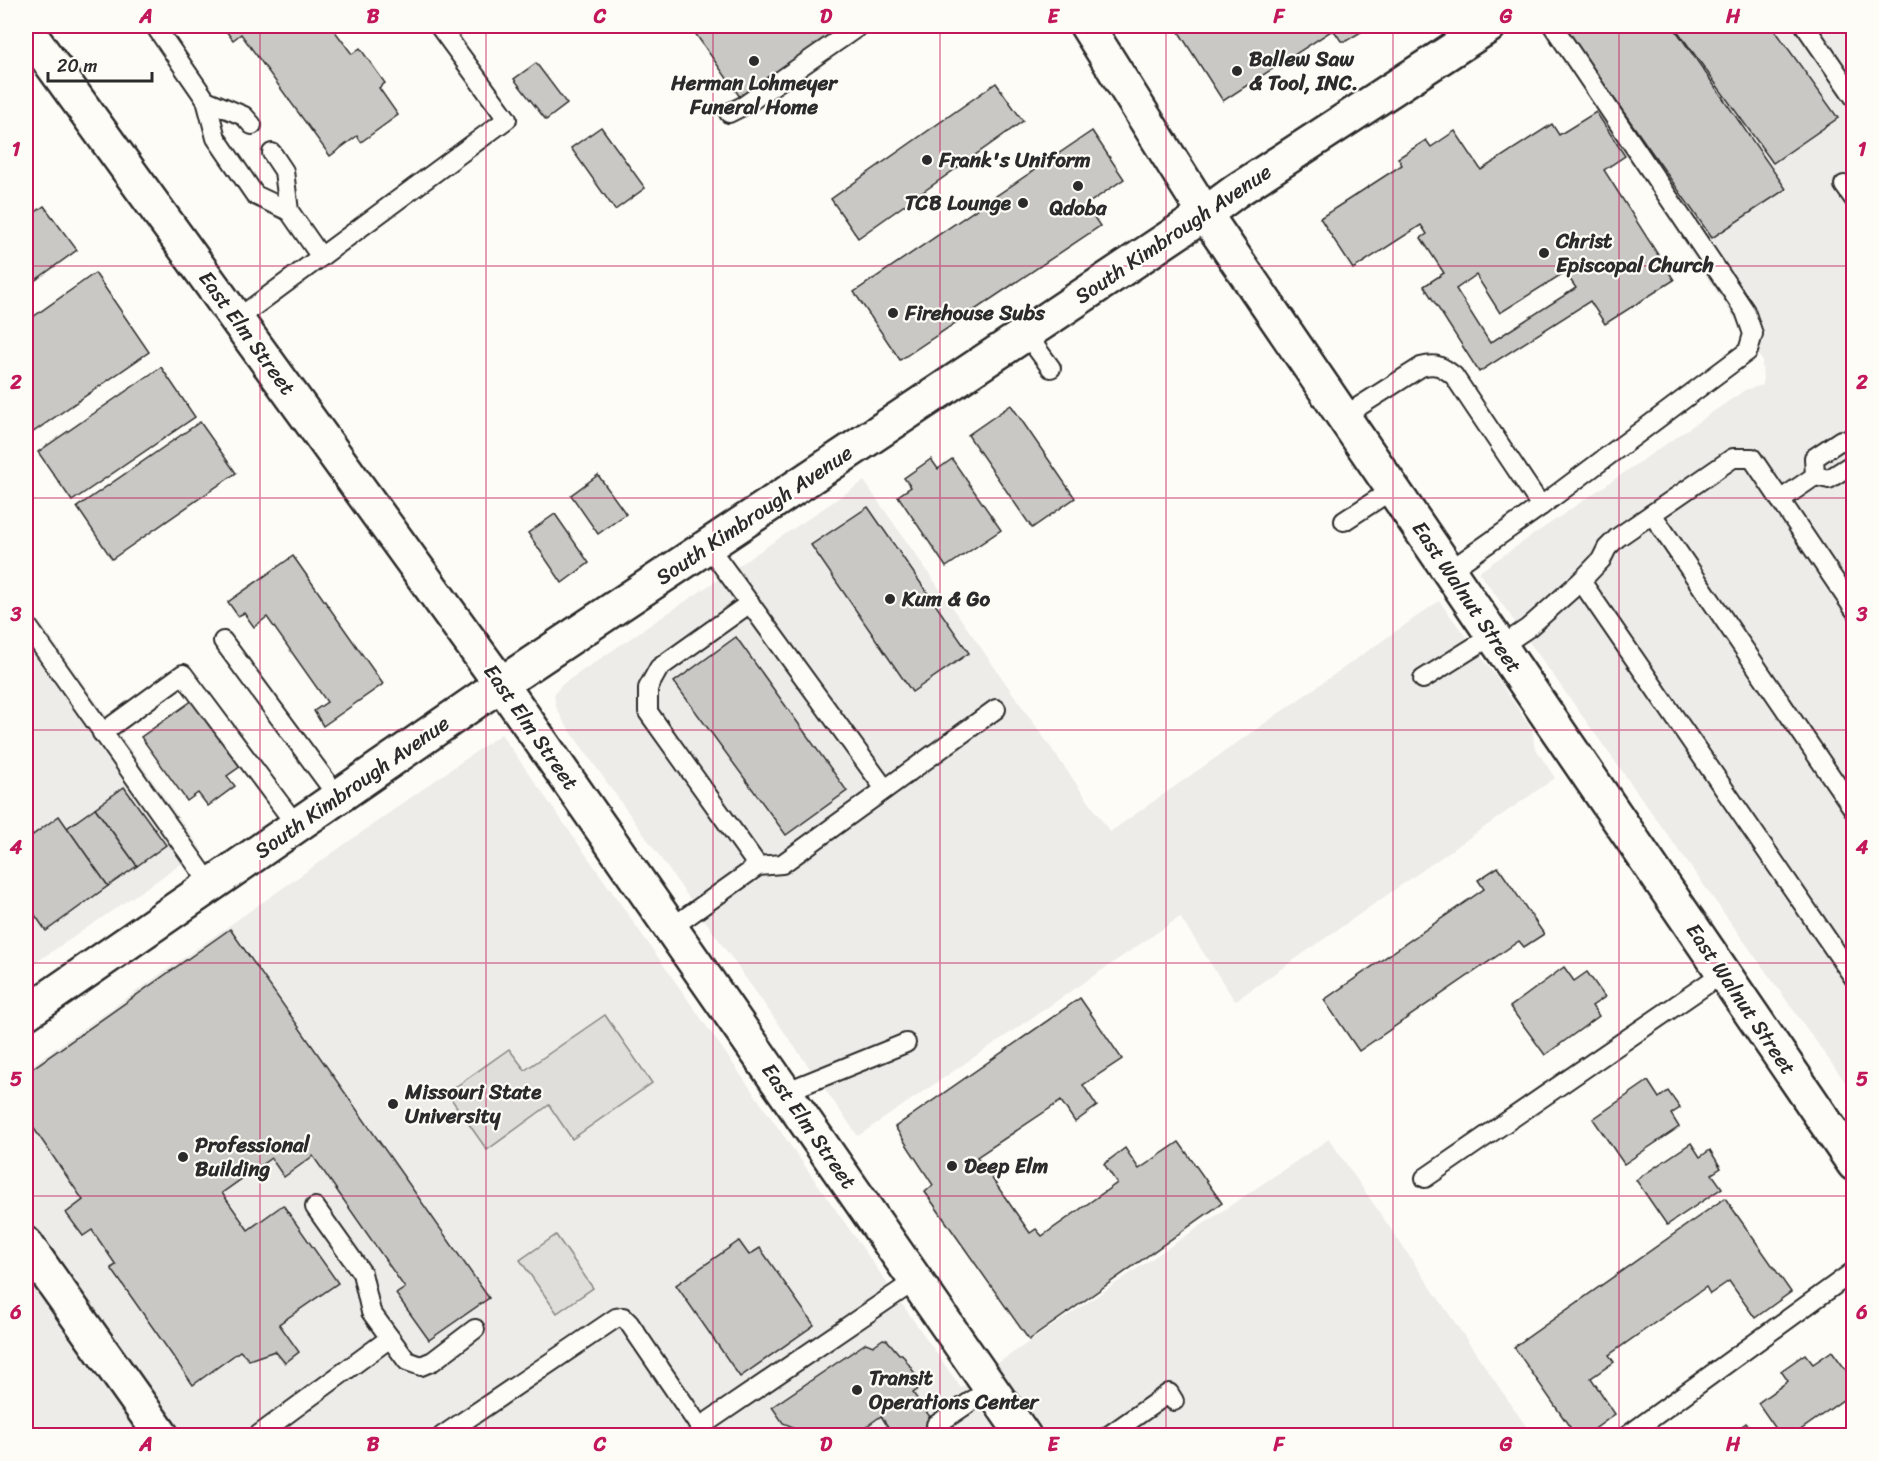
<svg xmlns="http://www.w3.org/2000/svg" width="1879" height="1461" font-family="Sriracha,sans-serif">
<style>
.built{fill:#edece8}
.green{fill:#dfdeda;stroke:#858482;stroke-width:1.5}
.building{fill:#c9c8c4;stroke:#2b2b2b;stroke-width:1.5;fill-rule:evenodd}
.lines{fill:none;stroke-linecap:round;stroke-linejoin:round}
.lane-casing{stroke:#2b2b2b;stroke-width:22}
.street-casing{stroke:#2b2b2b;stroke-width:38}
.secondary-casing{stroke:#2b2b2b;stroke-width:38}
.lane{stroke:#fdfcf7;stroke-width:18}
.street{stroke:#fdfcf7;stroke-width:33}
.secondary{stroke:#fdfcf7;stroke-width:33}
.grid{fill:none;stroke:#c2185b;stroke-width:1.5;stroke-opacity:0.55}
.poi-dot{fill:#2b2b2b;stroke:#fdfcf7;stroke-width:2}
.labels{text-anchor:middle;stroke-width:4.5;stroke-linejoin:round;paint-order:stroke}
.poi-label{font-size:21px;font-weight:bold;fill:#2b2b2b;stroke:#fdfcf7;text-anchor:start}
.street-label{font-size:21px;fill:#2b2b2b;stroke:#fdfcf7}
.neatline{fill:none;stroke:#c2185b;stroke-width:2}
.grid-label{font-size:20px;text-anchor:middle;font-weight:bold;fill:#c2185b}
</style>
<rect width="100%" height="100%" fill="#fdfcf7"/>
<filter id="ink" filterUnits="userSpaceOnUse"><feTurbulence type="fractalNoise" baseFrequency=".0167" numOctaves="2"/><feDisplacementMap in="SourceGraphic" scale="12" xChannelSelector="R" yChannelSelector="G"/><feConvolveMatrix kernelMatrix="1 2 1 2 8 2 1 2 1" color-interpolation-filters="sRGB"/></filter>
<g filter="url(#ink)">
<g class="built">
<polygon points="1554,26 1853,26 1853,1093 1479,572 1745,390 1763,385 1762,360 1545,32"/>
<polygon points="864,481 1110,832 1439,601 1495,675 1533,731 1534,746 1555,778 1235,1001 1180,917 858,1136 564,722 556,707 554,695 561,685 570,679"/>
<polygon points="26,603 202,850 26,969"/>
<polygon points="501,734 961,1388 1329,1139 1532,1435 26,1435 26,1069"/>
</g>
<g class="green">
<polygon points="605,1015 652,1083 572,1139 549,1105 487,1150 447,1093 509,1049 525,1070"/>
<polygon points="556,1235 593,1288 557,1313 520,1260"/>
</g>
<g class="building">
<polygon points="222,26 331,26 352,54 360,48 385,83 379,88 398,115 361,142 357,136 330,156 241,34 233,40"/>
<polygon points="690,26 843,26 740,97"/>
<polygon points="1175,26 1371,26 1346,41 1341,41 1335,32 1331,31 1223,101"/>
<polygon points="1573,26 1673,26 1786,189 1712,238 1566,30"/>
<polygon points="1674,26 1772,26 1838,118 1773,163"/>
<polygon points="536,63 567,104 546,120 514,79"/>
<polygon points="996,83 1023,121 858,238 831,199"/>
<path d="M 1596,112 L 1625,156 L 1604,170 L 1674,280 L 1605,324 L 1590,301 L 1479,372 L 1424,286 L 1444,273 L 1421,238 L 1427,234 L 1421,225 L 1353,269 L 1320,218 L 1402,165 L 1398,158 L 1426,140 L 1431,147 L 1455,131 L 1481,170 L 1552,124 L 1559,135 ZM 1565,272 L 1576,288 L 1490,343 L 1456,289 L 1476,275 L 1500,313 Z"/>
<polygon points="601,127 645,188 615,210 571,148"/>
<polygon points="1092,131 1124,179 1086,205 1100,226 900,360 854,292"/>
<polygon points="44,206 77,250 26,287 26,219"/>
<polygon points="95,273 149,352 26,437 26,322"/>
<polygon points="161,367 195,417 72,501 38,452"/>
<polygon points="1011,405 1075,498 1032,528 968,435"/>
<polygon points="200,422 236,473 112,559 77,507"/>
<polygon points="931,459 938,469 952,459 1001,530 946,567 898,496 911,487 904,478"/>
<polygon points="598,475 626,514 598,534 571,495"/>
<polygon points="868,507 969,653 912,692 811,545"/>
<polygon points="555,514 589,563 562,583 528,533"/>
<polygon points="293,556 383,684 323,726 314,711 327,702 267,617 254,627 244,613 238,616 228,602"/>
<polygon points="736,637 847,791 786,835 674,682"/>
<polygon points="193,700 241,766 227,776 235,786 208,806 198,793 187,801 141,737"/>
<polygon points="124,787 166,845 137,866 95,808"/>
<polygon points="95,808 137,866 108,886 67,828"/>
<polygon points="59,816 108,886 46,931 26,902 26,840"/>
<polygon points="1498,867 1544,934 1524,947 1519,941 1359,1051 1324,1000 1484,889 1478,880"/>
<polygon points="230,929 489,1298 429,1340 396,1294 405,1288 313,1156 284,1177 271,1158 222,1193 248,1230 283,1205 338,1283 279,1324 299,1352 285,1363 275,1351 249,1360 240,1351 193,1385 111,1268 116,1265 92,1230 83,1236 66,1213 83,1200 26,1117 26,1073"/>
<polygon points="1564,967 1574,981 1587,972 1605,997 1592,1006 1599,1016 1545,1055 1510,1007"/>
<polygon points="1080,998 1122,1059 1083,1085 1097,1106 1075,1122 1061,1101 977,1157 1030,1233 1036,1229 1042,1236 1117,1183 1104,1164 1125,1148 1139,1169 1179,1142 1222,1203 1029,1340 925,1192 933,1185 895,1127"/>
<polygon points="1648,1081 1659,1098 1668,1091 1680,1108 1671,1114 1679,1127 1624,1164 1593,1119"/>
<polygon points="1691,1143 1700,1157 1710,1150 1721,1168 1712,1174 1722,1188 1667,1225 1636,1180"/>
<polygon points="1725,1198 1791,1292 1755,1318 1729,1281 1710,1294 1706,1287 1609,1355 1614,1362 1591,1378 1615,1414 1585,1436 1576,1436 1514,1347"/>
<polygon points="739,1241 749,1255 760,1248 814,1325 740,1377 676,1285"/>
<polygon points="883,1339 887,1340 899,1354 902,1354 921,1383 921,1387 913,1393 938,1428 935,1436 894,1436 881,1416 853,1436 798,1436 791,1426 783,1423 772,1407 866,1343 873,1346"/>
<polygon points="1832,1351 1854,1381 1854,1392 1792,1436 1781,1436 1758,1403 1788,1381 1781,1371 1805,1354 1813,1364"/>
<polygon points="1746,1423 1754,1436 1728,1436"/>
</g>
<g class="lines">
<g class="lane-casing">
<g id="lane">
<polyline points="155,26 206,100 244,116 252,125"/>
<polyline points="1805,26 1854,97"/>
<polyline points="206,100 216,138 255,195 289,211"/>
<polyline points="729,113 745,105 859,26"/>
<polyline points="272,153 284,171 289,211 321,257"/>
<polyline points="1844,185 1854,199"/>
<polyline points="237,319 507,119 439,26"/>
<polyline points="1026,334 1051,368"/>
<path d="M 1344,416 L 1421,367 C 1436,363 1442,366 1454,376 L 1541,506 L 1449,571"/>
<polyline points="1854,444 1841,440 1814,458 1815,476 1829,479 1854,463"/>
<polyline points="1780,500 1815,476"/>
<polyline points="1541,506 1748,351 1753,334 1745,311 1553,26"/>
<polyline points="1652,514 1854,810"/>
<polyline points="1344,521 1393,489"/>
<polyline points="708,546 885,789"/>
<polyline points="1581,581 1854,978"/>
<polyline points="750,603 659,668 648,688 648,712 758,866"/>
<polyline points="26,624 211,885"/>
<polyline points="223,641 338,797"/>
<polyline points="1500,647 1528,628 1581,581 1601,560 1607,548 1617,538 1733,458 1752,458 1854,609"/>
<polyline points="1423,679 1493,635"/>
<polyline points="102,733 183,674 296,825"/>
<polyline points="671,928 758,866 782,864 996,709"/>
<polyline points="785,1092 906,1043"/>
<polyline points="1425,1178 1723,973"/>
<polyline points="315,1207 362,1273 371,1312 407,1361 421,1366 433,1361 475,1329"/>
<polyline points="936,1425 991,1388"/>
<polyline points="700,1427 916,1280"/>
<polyline points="257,1436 390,1338"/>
<polyline points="442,1436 616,1318 623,1317 629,1323 706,1436"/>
<polyline points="1108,1436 1169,1393 1174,1401"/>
<polyline points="1627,1436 1854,1271"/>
</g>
</g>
<g class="street-casing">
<g id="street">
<polyline points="1087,26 1205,214 1854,1164"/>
<polyline points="26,29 501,684 1024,1436"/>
</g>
</g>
<g class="secondary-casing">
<g id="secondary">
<polyline points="26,1013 501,684 1205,214 1236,191 1489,26"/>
<polyline points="26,1244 162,1436"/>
</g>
</g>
<use href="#lane" class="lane"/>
<use href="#street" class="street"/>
<use href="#secondary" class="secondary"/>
</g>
</g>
<path class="grid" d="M 260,26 L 260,1436M 486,26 L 486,1436M 713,26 L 713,1436M 940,26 L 940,1436M 1166,26 L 1166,1436M 1393,26 L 1393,1436M 1619,26 L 1619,1436M 26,266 L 1854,266M 26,498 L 1854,498M 26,730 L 1854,730M 26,963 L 1854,963M 26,1196 L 1854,1196"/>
<g class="poi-dot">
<circle cx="754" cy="61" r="6"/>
<circle cx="1237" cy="71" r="6"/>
<circle cx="927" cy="160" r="6"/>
<circle cx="1078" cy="186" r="6"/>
<circle cx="1023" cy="203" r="6"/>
<circle cx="1544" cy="253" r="6"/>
<circle cx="893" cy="313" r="6"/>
<circle cx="890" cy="599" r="6"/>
<circle cx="393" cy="1104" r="6"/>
<circle cx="183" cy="1157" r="6"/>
<circle cx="952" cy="1166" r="6"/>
<circle cx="857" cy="1390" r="6"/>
</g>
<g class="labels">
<g class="poi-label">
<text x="1249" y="66">Ballew Saw<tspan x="1249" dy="24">&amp; Tool, INC.</tspan></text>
<text x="754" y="90" text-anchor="middle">Herman Lohmeyer<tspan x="754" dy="24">Funeral Home</tspan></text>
<text x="939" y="167">Frank's Uniform</text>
<text x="1011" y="210" text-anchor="end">TCB Lounge</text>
<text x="1078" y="215" text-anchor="middle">Qdoba</text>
<text x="1556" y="248">Christ<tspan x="1556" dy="24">Episcopal Church</tspan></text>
<text x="905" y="320">Firehouse Subs</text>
<text x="902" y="606">Kum &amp; Go</text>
<text x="405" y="1099">Missouri State<tspan x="405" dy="24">University</tspan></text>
<text x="195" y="1152">Professional<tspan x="195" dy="24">Building</tspan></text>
<text x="964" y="1173">Deep Elm</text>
<text x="869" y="1385">Transit<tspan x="869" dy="24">Operations Center</tspan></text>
</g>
<g class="street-label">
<text transform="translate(1173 234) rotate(-34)" y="7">South Kimbrough Avenue</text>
<text transform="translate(247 333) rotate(54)" y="7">East Elm Street</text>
<text transform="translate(754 515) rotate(-34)" y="7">South Kimbrough Avenue</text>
<text transform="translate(1467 597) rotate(56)" y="7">East Walnut Street</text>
<text transform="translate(531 727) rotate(55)" y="7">East Elm Street</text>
<text transform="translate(352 787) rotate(-35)" y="7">South Kimbrough Avenue</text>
<text transform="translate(1741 999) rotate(56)" y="7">East Walnut Street</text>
<text transform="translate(809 1126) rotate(55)" y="7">East Elm Street</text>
</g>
</g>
<rect width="1879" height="1461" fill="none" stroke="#fdfcf7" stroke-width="66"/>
<path d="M48 72v9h104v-9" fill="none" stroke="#2b2b2b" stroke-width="3"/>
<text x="57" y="72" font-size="18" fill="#2b2b2b" stroke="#fdfcf7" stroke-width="4.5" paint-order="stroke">20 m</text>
<rect x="33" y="33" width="1813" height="1395" class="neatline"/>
<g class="grid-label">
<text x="146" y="23">A</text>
<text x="373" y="23">B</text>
<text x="600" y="23">C</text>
<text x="826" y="23">D</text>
<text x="1053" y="23">E</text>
<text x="1279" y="23">F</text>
<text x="1506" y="23">G</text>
<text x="1733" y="23">H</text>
<text x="16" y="156">1</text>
<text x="1862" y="156">1</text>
<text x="16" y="389">2</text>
<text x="1862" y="389">2</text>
<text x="16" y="621">3</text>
<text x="1862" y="621">3</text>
<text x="16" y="854">4</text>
<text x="1862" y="854">4</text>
<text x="16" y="1086">5</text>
<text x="1862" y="1086">5</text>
<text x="16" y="1319">6</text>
<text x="1862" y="1319">6</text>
<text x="146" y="1451">A</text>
<text x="373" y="1451">B</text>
<text x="600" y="1451">C</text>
<text x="826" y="1451">D</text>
<text x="1053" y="1451">E</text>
<text x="1279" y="1451">F</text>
<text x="1506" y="1451">G</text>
<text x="1733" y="1451">H</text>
</g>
</svg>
